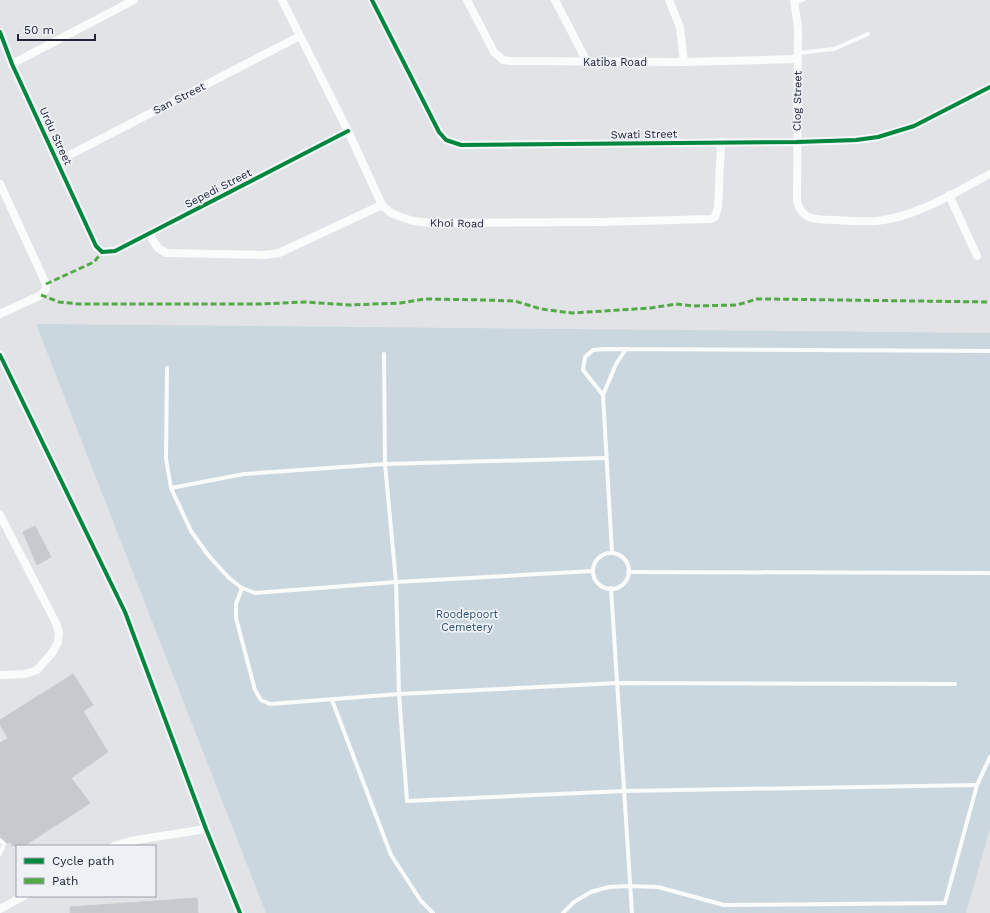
<svg xmlns="http://www.w3.org/2000/svg" width="990" height="913" font-family="'Work Sans',sans-serif">
<style>
.green{fill:#cad7df}
.building{fill:#c7c9ce;stroke:#c9cbcf}
.lines{fill:none;stroke-linecap:round;stroke-linejoin:round}
.lane{stroke:#fafbfb;stroke-width:4}
.street{stroke:#fafbfb;stroke-width:8}
.quiet{stroke:#52aa46;stroke-width:3;stroke-dasharray:6 3;stroke-linecap:butt}
.cycleway-casing{stroke:#eef1f6;stroke-width:6}
.cycleway{stroke:#00873e;stroke-width:4}
.labels{text-anchor:middle;stroke-width:3.5;stroke-linejoin:round;paint-order:stroke}
.street-label{font-size:11px;fill:#202538;stroke:#eef1f6}
.park-label{font-size:11px;fill:#2b506e;stroke:#eef1f6}
</style>
<rect width="100%" height="100%" fill="#e1e3e6"/>
<polygon class="green" points="36,324 990,333 990,828 966,913 266,913"/>
<g class="building">
<polygon points="35,526 51,557 37,565 23,532"/>
<polygon points="73,674 93,705 83,711 108,752 71,778 90,803 24,846 13,846 10,842 7,843 0,837 0,743 8,738 0,725 0,720"/>
<polygon points="197,898 198,913 70,913 70,907"/>
</g>
<g class="lines">
<g class="lane">
<polyline points="795,3 803,0"/>
<polyline points="798,53 834,49 868,34"/>
<polyline points="384,354 385,464 396,582 399,694 407,801 624,791 977,785"/>
<polyline points="167,368 166,459 171,488 191,531 208,555 229,578 242,588 255,593 396,582 593,571"/>
<polyline points="603,395 583,370 585,357 593,350 604,349 990,351"/>
<polyline points="171,488 244,474 385,464 605,458"/>
<polyline points="612,553 603,395 616,364 626,349"/>
<circle cx="611" cy="571" r="18"/>
<polyline points="628,572 990,573"/>
<polyline points="242,588 236,604 236,618 255,690 261,700 270,704 399,694 618,683 955,684"/>
<polyline points="611,588 632,913"/>
<polyline points="332,700 391,855 421,901 433,913"/>
<polyline points="0,840 4,844 0,854"/>
<polyline points="563,913 574,902 591,892 609,887 630,886 658,887 724,905 945,903 977,785 990,757"/>
</g>
<g class="street">
<polyline points="282,0 348,131 382,205 391,213 401,217 413,221 431,223 601,222 711,219 715,217 718,207 721,142"/>
<polyline points="372,0 439,132 446,140 461,145 797,142 856,140 878,137 914,126 990,87"/>
<polyline points="467,0 494,52 503,60 510,61 684,62 798,59"/>
<polyline points="555,0 587,62"/>
<polyline points="669,0 680,27 684,62"/>
<path d="M 794,0 L 798,28 L 797,202 C 804,222 816,219 834,220 C 849,221 863,222 877,221 C 917,217 955,192 990,174"/>
<polyline points="0,32 12,64 96,246 102,252 115,251 348,131"/>
<polyline points="12,64 134,0"/>
<polyline points="58,161 300,36"/>
<polyline points="0,184 46,284 46,289 41,295 0,314"/>
<polyline points="949,195 977,256"/>
<polyline points="149,234 158,248 166,253 265,255 279,253 382,205"/>
<polyline points="0,355 125,612 206,829 240,913"/>
<polyline points="0,515 56,623 59,633 58,642 52,653 37,670 25,674 0,675"/>
<polyline points="114,846 130,841 206,829"/>
<polyline points="0,909 24,896"/>
</g>
<g class="quiet">
<polyline points="46,284 94,262 102,252"/>
<polyline points="41,295 59,302 79,304 260,304 305,302 350,305 400,303 425,299 485,300 515,301 541,309 572,313 651,308 676,304 694,306 737,305 757,299 768,299 990,302"/>
</g>
<g class="cycleway-casing">
<g id="cycleway">
<polyline points="372,0 439,132 446,140 461,145 797,142 856,140 878,137 914,126 990,87"/>
<polyline points="0,32 12,64 96,246 102,252 115,251 348,131"/>
<polyline points="0,355 125,612 206,829 240,913"/>
</g>
</g>
<use href="#cycleway" class="cycleway"/>
</g>
<g class="labels">
<g class="street-label">
<text x="615" y="66">Katiba Road</text>
<text transform="translate(179 98) rotate(-27)" y="4">San Street</text>
<text transform="translate(797 101) rotate(-89)" y="4">Clog Street</text>
<text transform="translate(644 134) rotate(-1)" y="4">Swati Street</text>
<text transform="translate(56 136) rotate(65)" y="4">Urdu Street</text>
<text transform="translate(218 188) rotate(-27)" y="4">Sepedi Street</text>
<text transform="translate(457 223) rotate(1)" y="4">Khoi Road</text>
</g>
<g class="park-label">
<text x="467" y="618">Roodepoort<tspan x="467" dy="13">Cemetery</tspan></text>
</g>
</g>
<rect x="16" y="845" width="140" height="52" fill="#eef1f6" stroke="#9c9faa"/>
<rect x="24" y="858" width="20" height="6" fill="#00873e" stroke="#9c9faa"/>
<text x="52" y="865" font-size="12" fill="#202538">Cycle path</text>
<rect x="24" y="878" width="20" height="6" fill="#52aa46" stroke="#9c9faa"/>
<text x="52" y="885" font-size="12" fill="#202538">Path</text>
<path d="M18 34v6h77v-6" fill="none" stroke="#202538" stroke-width="2"/>
<text x="24" y="34" font-size="12" fill="#202538" stroke="#eef1f6" stroke-width="3" paint-order="stroke">50 m</text>
</svg>
